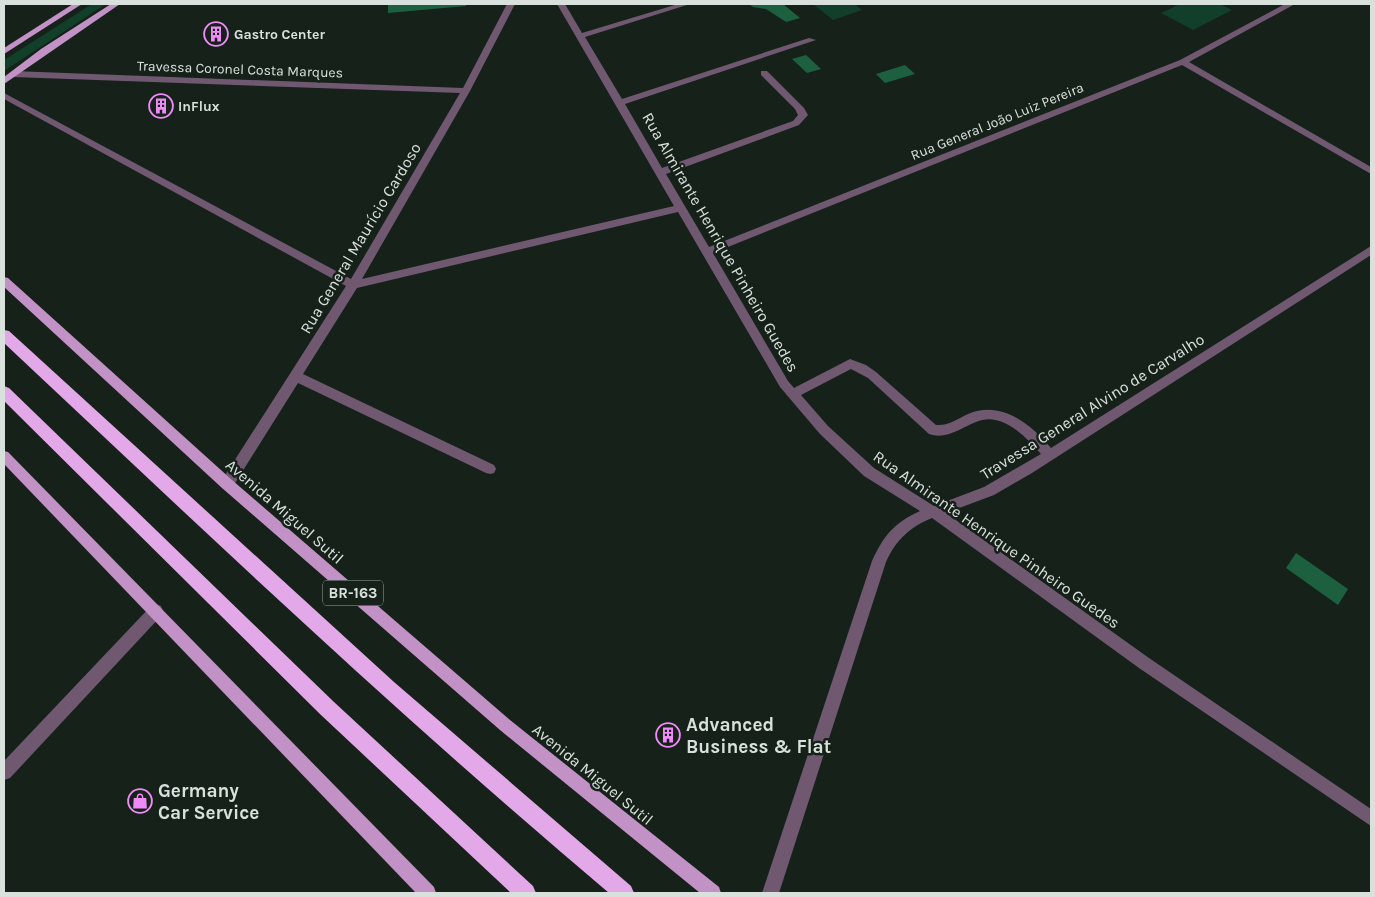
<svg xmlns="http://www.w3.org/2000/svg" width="1375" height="897" font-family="Karla,sans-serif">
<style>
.green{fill:#123f29}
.water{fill:#1c6040}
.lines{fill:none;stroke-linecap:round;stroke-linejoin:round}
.minor{fill:#6f5870;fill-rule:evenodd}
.major{fill:#c291c5;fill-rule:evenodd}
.highway{fill:#e3a8e7;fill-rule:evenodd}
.labels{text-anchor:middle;stroke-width:5;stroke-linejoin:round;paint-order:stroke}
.far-poi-label{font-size:14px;font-weight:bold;fill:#d9e1dc;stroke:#16211a;text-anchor:start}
.far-street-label{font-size:14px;fill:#d9e1dc;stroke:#16211a}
.shield{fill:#16211a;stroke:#9ea7a2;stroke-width:1}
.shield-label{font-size:15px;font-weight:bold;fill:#d9e1dc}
.street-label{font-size:16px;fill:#d9e1dc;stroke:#16211a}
.near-poi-label{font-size:19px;font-weight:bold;fill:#d9e1dc;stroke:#16211a;text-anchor:start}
</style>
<rect width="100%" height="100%" fill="#16211a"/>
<g class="green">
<polygon points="92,4 106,4 4,71 4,60"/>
<polygon points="813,4 854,4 862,10 833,20"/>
<polygon points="1180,4 1220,4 1232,10 1193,30 1161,13"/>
</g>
<g class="water">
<polygon points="388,4 466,4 466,6 388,13"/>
<polygon points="749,4 783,4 800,18 786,22 766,9 753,7"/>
<polygon points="806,55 821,69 807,73 792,59"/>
<polygon points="905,65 915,74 885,83 876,74"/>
<polygon points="1296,553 1348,589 1338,605 1286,568"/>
</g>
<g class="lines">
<g class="minor">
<path d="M 507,4 L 515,4 L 470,91 L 362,279 L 674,206 L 557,4 L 565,4 L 582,33 L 678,4 L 690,4 L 585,37 L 622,99 L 809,38 L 816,40 L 625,104 L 662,168 L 793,121 L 798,115 L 795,109 L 761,75 L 761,71 L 767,71 L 804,108 L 808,115 L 799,125 L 666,174 L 709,247 L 1180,60 L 1285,4 L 1295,4 L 1189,62 L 1371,167 L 1371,174 L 1182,65 L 713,253 L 788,381 L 794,388 L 850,359 L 866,365 L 876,372 L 936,425 C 949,426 957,419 968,414 C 1002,400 1030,424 1051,448 L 1371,246 L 1371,255 L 1032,473 L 994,495 L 946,513 L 1149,658 L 1371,809 L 1371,826 L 1139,668 L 932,518 C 910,527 896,540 886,562 L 779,893 L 762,893 L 872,561 C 884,535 894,523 920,511 L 864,476 L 820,434 L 780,387 L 678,212 L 357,288 L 303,374 L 494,465 L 496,469 L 494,473 L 490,474 L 486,473 L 298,383 L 232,488 L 227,490 L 222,488 L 221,484 L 222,480 L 346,286 L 4,99 L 4,93 L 351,279 L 460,93 L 13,77 L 9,74 L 13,71 L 463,88 ZM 851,369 L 868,378 L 929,434 C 947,440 960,428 976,422 C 1002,411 1026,437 1041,454 L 984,487 L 934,506 L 874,468 L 828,426 L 801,395 Z"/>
<polygon points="156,604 161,606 163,611 161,616 10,778 4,780 4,761 151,606"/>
</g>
<g class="major">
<polygon points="73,4 82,4 4,54 4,48"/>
<polygon points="111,4 120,4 4,84 4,77 41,49"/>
<polygon points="4,277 8,278 232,480 510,720 719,887 721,893 700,893 500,730 222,488 4,287"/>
<polygon points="4,451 8,452 434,887 436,893 416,893 4,464"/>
</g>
<g class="highway">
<path d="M 4,330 L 9,331 L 394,682 L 631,886 L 634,893 L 609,893 C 400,717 203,530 4,343 Z"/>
<polygon points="4,386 9,388 334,702 533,886 536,893 511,893 321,715 4,401"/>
</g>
</g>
<defs>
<g id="building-ring" transform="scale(1.25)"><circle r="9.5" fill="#16211a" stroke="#ef8bf7" stroke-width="1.5"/><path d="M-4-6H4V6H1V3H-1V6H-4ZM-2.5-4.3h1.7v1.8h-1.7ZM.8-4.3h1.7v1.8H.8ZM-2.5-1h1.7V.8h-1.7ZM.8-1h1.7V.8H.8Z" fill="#ef8bf7"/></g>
<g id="shop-ring" transform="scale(1.25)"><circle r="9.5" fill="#16211a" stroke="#ef8bf7" stroke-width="1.5"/><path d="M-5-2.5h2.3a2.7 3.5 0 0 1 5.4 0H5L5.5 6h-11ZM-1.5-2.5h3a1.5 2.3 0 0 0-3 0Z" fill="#ef8bf7"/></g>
</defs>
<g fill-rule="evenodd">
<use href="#building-ring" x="216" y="34"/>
<use href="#building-ring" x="161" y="106"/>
<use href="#building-ring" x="668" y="735"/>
<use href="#shop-ring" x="140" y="801"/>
</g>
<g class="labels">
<g class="far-poi-label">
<text x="234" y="39">Gastro Center</text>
<text x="178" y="111">InFlux</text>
</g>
<g class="far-street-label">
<text transform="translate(240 69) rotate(2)" y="5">Travessa Coronel Costa Marques</text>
<text transform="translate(997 121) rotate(-22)" y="5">Rua General João Luiz Pereira</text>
</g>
<rect class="shield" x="323" y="580.5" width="60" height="25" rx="4"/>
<g class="shield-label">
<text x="353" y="598">BR-163</text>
</g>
<g class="street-label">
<text transform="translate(360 238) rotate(-59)" y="6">Rua General Maurício Cardoso</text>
<text transform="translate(721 242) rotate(60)" y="6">Rua Almirante Henrique Pinheiro Guedes</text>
<text transform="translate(1092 406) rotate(-32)" y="6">Travessa General Alvino de Carvalho</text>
<text transform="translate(285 511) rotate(41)" y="6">Avenida Miguel Sutil</text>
<text transform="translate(997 539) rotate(35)" y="6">Rua Almirante Henrique Pinheiro Guedes</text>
<text transform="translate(593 774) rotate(39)" y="6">Avenida Miguel Sutil</text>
</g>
<g class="near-poi-label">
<text x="686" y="731">Advanced<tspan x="686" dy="22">Business &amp; Flat</tspan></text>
<text x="158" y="797">Germany<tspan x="158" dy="22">Car Service</tspan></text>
</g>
</g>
<rect width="1375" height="897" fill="none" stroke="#d9e1dc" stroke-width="10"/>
</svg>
